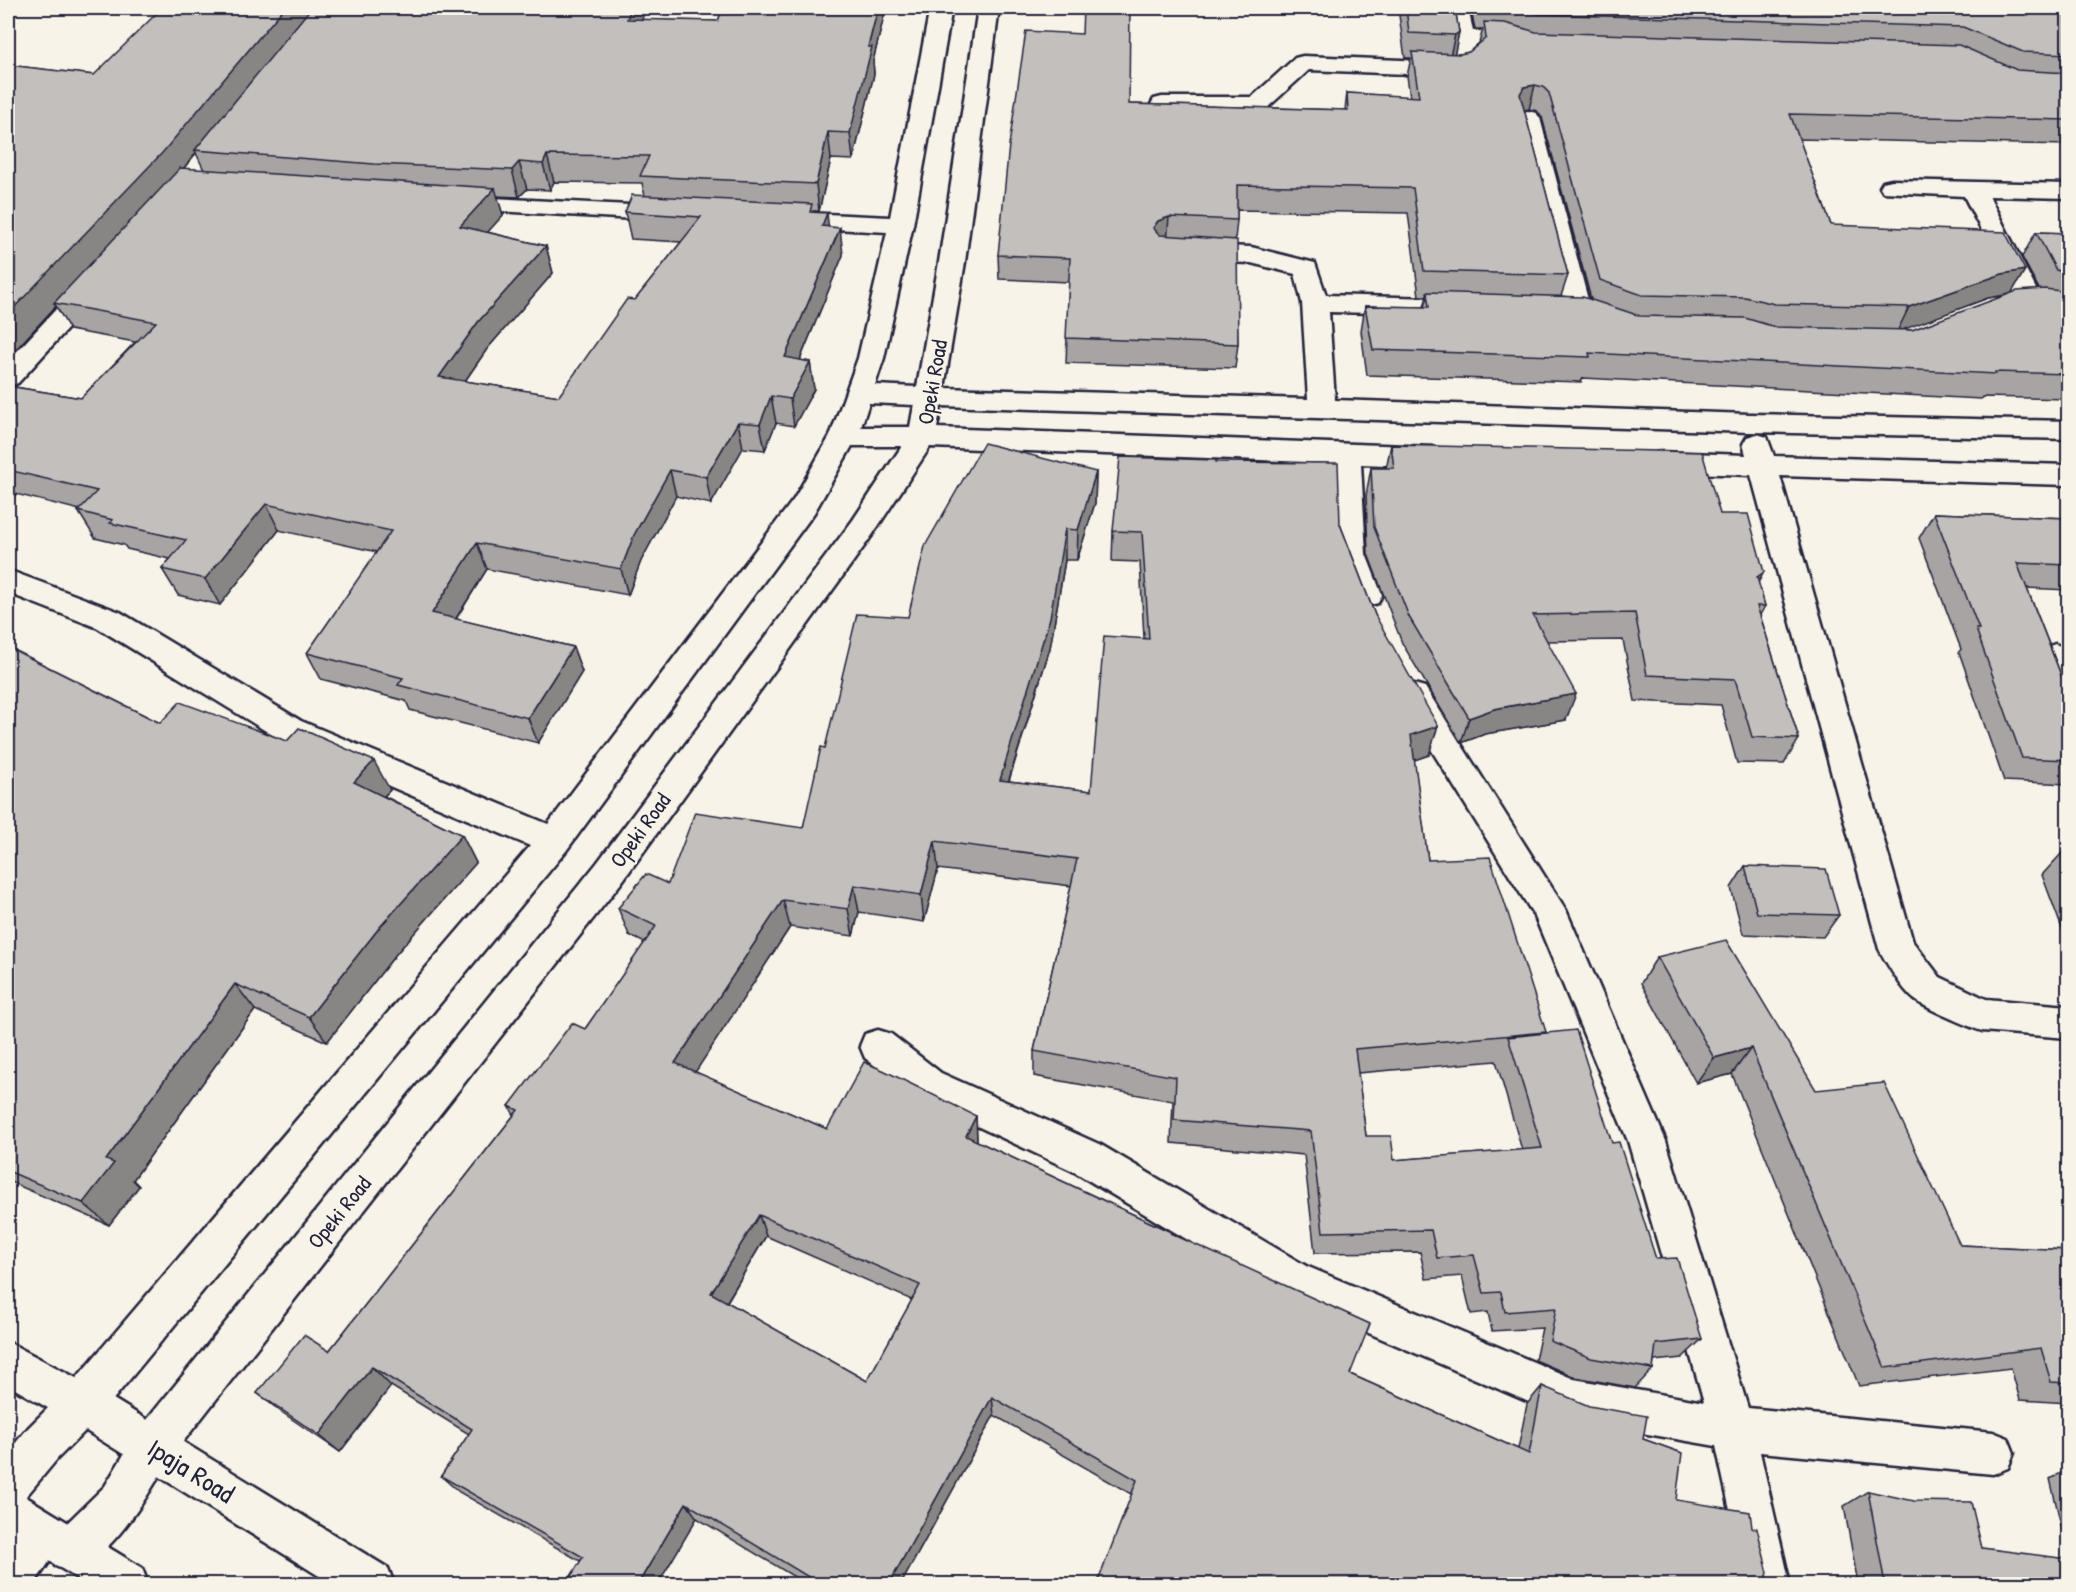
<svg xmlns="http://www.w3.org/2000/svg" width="2076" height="1592" font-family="'Patrick Hand',sans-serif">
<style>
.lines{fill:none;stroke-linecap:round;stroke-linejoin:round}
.street-casing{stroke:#22223b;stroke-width:5}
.secondary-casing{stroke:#22223b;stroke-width:5}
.street{fill:#f7f3e8;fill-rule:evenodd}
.secondary{fill:#f7f3e8;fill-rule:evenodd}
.wall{fill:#a7a4a3;stroke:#22223b;stroke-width:1.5;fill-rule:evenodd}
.shaded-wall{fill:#888684;stroke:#22223b;stroke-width:1.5}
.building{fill:#c2bfbd;stroke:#22223b;stroke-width:1.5;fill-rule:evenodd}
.labels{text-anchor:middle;stroke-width:4.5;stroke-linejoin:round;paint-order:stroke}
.street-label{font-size:22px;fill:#22223b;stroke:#f7f3e8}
.near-street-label{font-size:27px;fill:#22223b;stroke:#f7f3e8}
</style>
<rect width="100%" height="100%" fill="#f7f3e8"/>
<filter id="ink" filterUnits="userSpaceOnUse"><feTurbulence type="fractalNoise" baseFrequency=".0167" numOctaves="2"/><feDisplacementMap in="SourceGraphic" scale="12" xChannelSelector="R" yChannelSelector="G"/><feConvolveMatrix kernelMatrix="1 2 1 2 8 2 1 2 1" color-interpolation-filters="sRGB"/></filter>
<g filter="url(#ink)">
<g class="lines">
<g class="street-casing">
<g id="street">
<path d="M 930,8 L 952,8 L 913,225 L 884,358 L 875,385 L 917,387 L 939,262 L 978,8 L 999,8 L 965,262 L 944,388 L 1308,399 L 1302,303 L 1295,274 L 1251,263 L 1194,261 L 1185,258 L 1181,253 L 1185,248 L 1194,245 L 1251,247 L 1315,263 L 1326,295 L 1469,299 L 1478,301 L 1482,307 L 1478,313 L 1469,315 L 1329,312 L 1335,400 L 1750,414 L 2068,421 L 2068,439 L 1750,432 L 941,406 L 937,428 L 1434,447 L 1444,450 L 1448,457 L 1444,464 L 1434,467 L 1361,464 L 1366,554 L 1382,595 L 1378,603 L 1367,606 L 1356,603 L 1336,554 L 1333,463 L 930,447 L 873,534 L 621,883 L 168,1461 C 145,1500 114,1554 71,1572 L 55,1566 L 52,1558 L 34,1584 L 8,1584 L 8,1546 L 29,1518 L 44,1511 L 59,1518 L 63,1527 L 105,1486 L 138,1431 L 597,863 L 853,520 L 902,446 L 852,446 L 814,513 L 566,851 L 97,1419 L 58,1458 L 23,1500 L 8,1507 L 8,1452 L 28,1428 L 67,1389 L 530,846 L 279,739 L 98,628 L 8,593 L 8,570 L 120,612 L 301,721 L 548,824 L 794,499 L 830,436 L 858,358 L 887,232 L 783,226 L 774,224 L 771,219 L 774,214 L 783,212 L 890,217 ZM 869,403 L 914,405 L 910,427 L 861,427 Z"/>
<path d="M 1448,8 L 1468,8 L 1473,31 C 1490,31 1525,31 1535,45 L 1532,50 L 1524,52 L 1500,45 L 1476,44 L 1479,60 L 1463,74 L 1455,76 L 1309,70 L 1266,109 L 1258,111 L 1162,111 L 1154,109 L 1151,104 L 1154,99 L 1162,97 L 1252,97 L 1295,58 L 1303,56 L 1450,62 L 1456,58 Z"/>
<polygon points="1528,111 1536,113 1540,118 1591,311 1587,317 1578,319 1569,317 1565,311 1516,118 1520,113"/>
<polygon points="1892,180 2068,184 2068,198 1989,196 2043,303 2039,309 2030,311 2021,309 1964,196 1883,192 1880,187 1883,182"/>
<polygon points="454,196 669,207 678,209 681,214 678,219 669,221 445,208 442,203 445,198"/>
<polygon points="94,276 103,278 107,284 103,290 18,383 8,386 8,361 85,278"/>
<path d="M 1757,434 L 1767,437 L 1774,456 L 2068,465 L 2068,485 L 1780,476 L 1913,942 L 1940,977 L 1986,999 L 2068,1006 L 2068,1038 L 1982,1031 C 1967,1026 1925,1008 1914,999 C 1902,989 1886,963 1879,949 L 1751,475 L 1659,472 L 1649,469 L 1645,462 L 1649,455 L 1659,452 L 1746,455 L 1743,444 L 1747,437 Z"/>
<polygon points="2055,644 2066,648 2068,652 2068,697 2057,694 2040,656 2044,648"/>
<polygon points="1414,684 1425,687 1566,910 1666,1141 1748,1408 1993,1432 2008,1438 2014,1453 2008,1468 1993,1474 1760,1452 1790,1584 1746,1584 1716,1446 1573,1421 1278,1294 1073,1171 915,1097 865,1058 860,1046 865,1034 878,1030 891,1034 941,1073 1101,1145 1306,1266 1574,1379 1704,1402 1628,1141 1535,917 1398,696 1403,687"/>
</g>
</g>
<g class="secondary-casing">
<g id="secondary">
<polygon points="8,1342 97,1389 388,1568 394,1584 332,1584 67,1419 8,1385"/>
<polygon points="8,1488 23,1495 142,1568 148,1584 86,1584 8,1535"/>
</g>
</g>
<use href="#street" class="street"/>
<use href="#secondary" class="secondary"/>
</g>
<g class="wall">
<path d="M 646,8 L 641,20 L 718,21 L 723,8 L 886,8 L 873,61 L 874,74 L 853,160 L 831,159 L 819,211 L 813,211 L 828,227 L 843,255 L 800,360 L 810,362 L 814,389 L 794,426 L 776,423 L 765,450 L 743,448 L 711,504 L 676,496 L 641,561 L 628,595 L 487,569 L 456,619 L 573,647 L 582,672 L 538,743 L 410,710 L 406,701 L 321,679 L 307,653 L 377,552 L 279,530 L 220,605 L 178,595 L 162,569 L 170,559 L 127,549 L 124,545 L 95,538 L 78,511 L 80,510 L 16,494 L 8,505 L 8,386 L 81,398 L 135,342 L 70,330 L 56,306 L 8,358 L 8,65 L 94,75 ZM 196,153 L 204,170 L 183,169 ZM 554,182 L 642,183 L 645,196 L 625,212 L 631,239 L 681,242 L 559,396 L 465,381 L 487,349 L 553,273 L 546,246 L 487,232 L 503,215 L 497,196 L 519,197 L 527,189 L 550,190 Z"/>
<path d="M 1398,8 L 1455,8 L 1459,32 L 1454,54 L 1460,54 L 1469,52 L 1479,43 L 1483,29 L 1475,29 L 1471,11 L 1472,8 L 2068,8 L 2068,145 L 1799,139 L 1831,225 L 2011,294 L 2039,289 L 2022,257 L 2036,232 L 2068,233 L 2068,399 L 1982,397 L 1981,399 L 1583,378 L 1581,382 L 1367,375 L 1361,331 L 1365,306 L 1424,307 L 1427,296 L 1419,296 L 1408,213 L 1237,210 L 1237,220 L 1235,240 L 1238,344 L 1235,368 L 1066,363 L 1069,282 L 999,279 L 998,255 L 1129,104 L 1345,110 L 1347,93 L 1410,97 L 1407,76 L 1411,58 L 1405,58 ZM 1529,109 L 1537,111 L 1542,117 L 1591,299 L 1561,296 L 1568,275 L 1524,110 ZM 2008,295 L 1912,330 L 1903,329 L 1988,298 Z"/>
<polygon points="1391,445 1720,514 1758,583 1765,606 1760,615 1799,739 1784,764 1737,763 1721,705 1635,701 1623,640 1547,641 1566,720 1485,734 1461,743 1402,643 1368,554 1366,495 1371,468 1386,468"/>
<path d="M 1216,462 L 1340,524 L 1429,755 L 1414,760 L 1428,860 L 1546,1032 L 1612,1143 L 1656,1259 L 1702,1339 L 1682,1358 L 1654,1361 L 1653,1369 L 1635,1388 L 1575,1377 L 1535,1360 L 1542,1328 L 1492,1331 L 1488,1312 L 1471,1314 L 1462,1276 L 1426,1279 L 1420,1252 L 1315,1253 L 1304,1155 L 1171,1143 L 1173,1101 L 1034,1076 L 1034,1051 L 1071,886 L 938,869 L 924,922 L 859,912 L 853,936 L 790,927 L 695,1072 L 827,1129 L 976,1116 L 977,1141 L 1173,1233 L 1173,1235 L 1350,1374 L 1518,1449 L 1527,1404 L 1542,1386 L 1643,1439 L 1682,1453 L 1131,1494 L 994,1415 L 901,1584 L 806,1584 L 697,1518 L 580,1561 L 459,1492 L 441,1476 L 469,1434 L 391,1386 L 340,1452 L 280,1411 L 257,1393 L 329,1351 L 514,1115 L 509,1106 L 585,1029 L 645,943 L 629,935 L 618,908 L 668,884 L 803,828 L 825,748 L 908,617 L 1096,472 L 1095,503 L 1077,560 L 1065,560 L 1050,648 L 1009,781 L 1091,791 L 1144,638 L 1140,562 L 1112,561 L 1113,531 ZM 1496,1061 L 1522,1150 L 1394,1160 L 1366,1136 L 1358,1073 ZM 766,1236 L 912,1300 L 867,1381 L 727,1302 Z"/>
<polygon points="1934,513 2068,518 2068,590 2027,588 2068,693 2068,784 2004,781 1959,652 1961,649 1919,538"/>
<polygon points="8,647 160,723 390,790 384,796 462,835 476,863 396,954 327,1042 255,1010 133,1180 139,1186 109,1225 8,1181"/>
<polygon points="2062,853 2068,853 2068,934 2064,934 2042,875"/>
<polygon points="1745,866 1839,915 1823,937 1743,934 1731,888"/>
<polygon points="1657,957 1816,1090 1960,1245 2068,1250 2068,1403 2020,1400 2011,1368 1859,1386 1732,1074 1696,1083 1641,983"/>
<polygon points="2068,1469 2068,1554 2050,1479"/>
<polygon points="1868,1491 1982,1548 2068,1584 1858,1584 1844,1506"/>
</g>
<g class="shaded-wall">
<polygon points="8,8 20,8 8,19"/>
<polygon points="284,8 316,8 195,150 196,153 175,179 54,303 56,306 8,358 8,314"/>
<polygon points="631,8 646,8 632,46 627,19"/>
<polygon points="878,8 886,8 873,61 874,74 853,160 850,133 868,47"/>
<polygon points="1459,32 1454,57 1449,60 1455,35"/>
<polygon points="1535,85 1529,109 1518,112 1520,94 1524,87"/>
<polygon points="828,132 831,159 819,211 816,184"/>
<polygon points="547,155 554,182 550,190 543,164"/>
<polygon points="519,162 527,189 519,197 512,170"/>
<polygon points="495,188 503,215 469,253 460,226"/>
<polygon points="827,213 830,240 822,226"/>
<polygon points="1169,217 1167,242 1152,252 1153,228 1158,221"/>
<polygon points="840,228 843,255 790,384 785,357"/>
<polygon points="546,246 553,273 487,349 449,404 439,377 478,322"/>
<polygon points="2025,270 2011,294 1988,298 1897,332 1909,307 2002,274"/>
<polygon points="810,362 814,389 794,426 790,399"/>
<polygon points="771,396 776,423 765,450 760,424"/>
<polygon points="738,422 743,448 711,504 706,477"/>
<polygon points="670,470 676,496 641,561 628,595 621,569 634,535"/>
<polygon points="1096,472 1095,503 1077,560 1078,530"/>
<polygon points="8,482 16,494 8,505"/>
<polygon points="266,504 279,530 220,605 205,579"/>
<polygon points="1065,529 1065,560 1050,648 1000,808 1000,780"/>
<polygon points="477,543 487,569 443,639 432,613"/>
<polygon points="1764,572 1750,598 1757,577"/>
<polygon points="573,647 582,672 538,743 528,718"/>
<polygon points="1576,694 1566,720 1485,734 1461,743 1469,718 1494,709"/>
<polygon points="1438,726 1429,755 1403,764 1411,735"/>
<polygon points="374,761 390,790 370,810 354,782"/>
<polygon points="462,835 476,863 396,954 327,1042 309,1017 379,928"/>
<polygon points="935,841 938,869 924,922 921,895"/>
<polygon points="854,885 859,912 853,936 848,909"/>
<polygon points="783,900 790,927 685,1088 675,1063"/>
<polygon points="235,984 255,1010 133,1180 139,1186 109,1225 83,1203 106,1160"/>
<polygon points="1751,1048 1732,1074 1696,1083 1714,1058"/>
<polygon points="976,1116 977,1140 968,1159 966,1136"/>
<polygon points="759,1215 766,1236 720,1313 711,1293"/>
<polygon points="372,1367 391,1386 340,1452 319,1435"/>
<polygon points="992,1397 994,1415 901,1584 889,1584"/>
<polygon points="686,1503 697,1518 658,1584 638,1584"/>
</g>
<g class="building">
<polygon points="162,8 284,8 163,152 8,314 8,65 94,75"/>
<polygon points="311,8 631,8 627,19 718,21 723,8 878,8 868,47 872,47 850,133 828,132 816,184 640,176 649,156 547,155 543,164 519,162 512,170 374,164 195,150"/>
<polygon points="1083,8 1130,8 1129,104 1348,110 1347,93 1419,97 1412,52 1460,54 1469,52 1486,38 1484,22 1505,23 1536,32 1959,45 2017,70 2068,73 2068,120 1790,114 1831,225 2005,232 2025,270 2002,274 1909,307 1775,304 1745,297 1642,295 1600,280 1549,93 1543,87 1535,85 1524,87 1520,94 1568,275 1424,271 1413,188 1237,185 1237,220 1169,217 1158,221 1153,228 1160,235 1237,240 1238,344 1066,338 1070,258 998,255 1009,145 1026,31 1082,34"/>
<polygon points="1406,8 1455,8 1459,32 1455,35 1409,33"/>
<polygon points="1517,8 2068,8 2068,54 2023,52 1963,27 1538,14"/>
<polygon points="180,168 495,188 460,226 546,246 478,322 439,377 559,396 627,299 635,300 701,217 625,212 632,195 812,204 810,212 827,213 822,226 840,228 785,357 810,362 790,399 771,396 760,424 738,422 706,477 670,470 634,535 621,569 477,543 432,613 573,647 528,718 398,685 403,678 307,653 391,531 266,504 205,579 162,569 186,540 110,523 113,520 78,511 97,491 8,470 8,386 81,398 156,322 54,303"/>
<polygon points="2036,232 2068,233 2068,273 2056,270"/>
<polygon points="2045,289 2068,292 2068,374 1995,372 1996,374 1589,353 1590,357 1373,350 1365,306 1429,307 1427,292 1583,297 1640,316 1745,318 1775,327 1912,330 2017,291"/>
<path d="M 984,443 L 1096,472 L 1078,530 L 1065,529 L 1050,618 L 1000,780 L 1091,791 L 1104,636 L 1149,639 L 1142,532 L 1113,531 L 1120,457 L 1216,460 L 1216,462 L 1338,463 L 1340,524 L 1375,615 L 1438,726 L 1411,735 L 1428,860 L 1490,857 L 1546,1032 L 1355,1049 L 1366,1136 L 1391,1136 L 1394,1160 L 1542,1148 L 1508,1037 L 1576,1030 L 1612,1143 L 1619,1142 L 1656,1259 L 1677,1258 L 1702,1339 L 1656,1344 L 1653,1369 L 1591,1358 L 1550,1341 L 1556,1308 L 1505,1312 L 1501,1292 L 1484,1293 L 1474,1255 L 1437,1258 L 1431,1230 L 1323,1232 L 1311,1131 L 1174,1120 L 1176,1077 L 1034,1051 L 1077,859 L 935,841 L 921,895 L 854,885 L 848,909 L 783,900 L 675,1063 L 827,1129 L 864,1062 L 885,1071 L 976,1116 L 966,1136 L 1173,1233 L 1170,1233 L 1370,1324 L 1350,1374 L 1529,1454 L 1542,1386 L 1589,1406 L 1647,1416 L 1643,1439 L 1682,1453 L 1676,1500 L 1750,1512 L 1752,1528 L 1757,1528 L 1768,1573 L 1764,1584 L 1097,1584 L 1137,1480 L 992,1397 L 889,1584 L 820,1584 L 686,1503 L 638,1584 L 566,1584 L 583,1557 L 441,1476 L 472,1429 L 372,1367 L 319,1435 L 257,1393 L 304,1335 L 329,1351 L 518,1110 L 509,1106 L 572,1023 L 585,1029 L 656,926 L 618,908 L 646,874 L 668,884 L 695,812 L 803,828 L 821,747 L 825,748 L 857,614 L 908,617 L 925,546 ZM 759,1215 L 920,1285 L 867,1381 L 711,1293 Z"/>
<polygon points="1391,445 1702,452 1720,514 1748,514 1764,572 1757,577 1765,606 1757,606 1799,739 1752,737 1735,679 1647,675 1635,613 1533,615 1576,694 1494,709 1469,718 1409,617 1374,527 1371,468 1394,468"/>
<polygon points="1934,513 2068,518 2068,565 2017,563 2068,693 2068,760 2022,758 1976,629 1979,629"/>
<polygon points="8,647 160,723 180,702 287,741 299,728 374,761 354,782 462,835 379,928 309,1017 235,984 106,1160 114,1163 83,1203 8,1171"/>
<polygon points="2062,853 2068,853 2068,870"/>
<polygon points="1745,866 1826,869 1839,915 1757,913"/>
<polygon points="1726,940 1816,1090 1884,1083 1960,1245 2068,1250 2068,1383 2051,1382 2041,1348 1885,1368 1751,1048 1714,1058 1657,957"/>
<polygon points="1868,1491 1914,1501 1971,1502 1982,1548 2068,1559 2068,1584 1885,1584"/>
</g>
</g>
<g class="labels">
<g class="street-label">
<text transform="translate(932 382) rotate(-80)" y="8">Opeki Road</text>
<text transform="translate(640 830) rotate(-54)" y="8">Opeki Road</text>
<text transform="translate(339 1212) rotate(-51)" y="8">Opeki Road</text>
</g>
<g class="near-street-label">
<text transform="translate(191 1471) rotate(32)" y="9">Ipaja Road</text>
</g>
</g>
<rect width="2076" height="1592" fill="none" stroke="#f7f3e8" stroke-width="30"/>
<rect x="15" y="15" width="2046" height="1562" fill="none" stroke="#22223b" stroke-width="2" filter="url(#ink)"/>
</svg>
